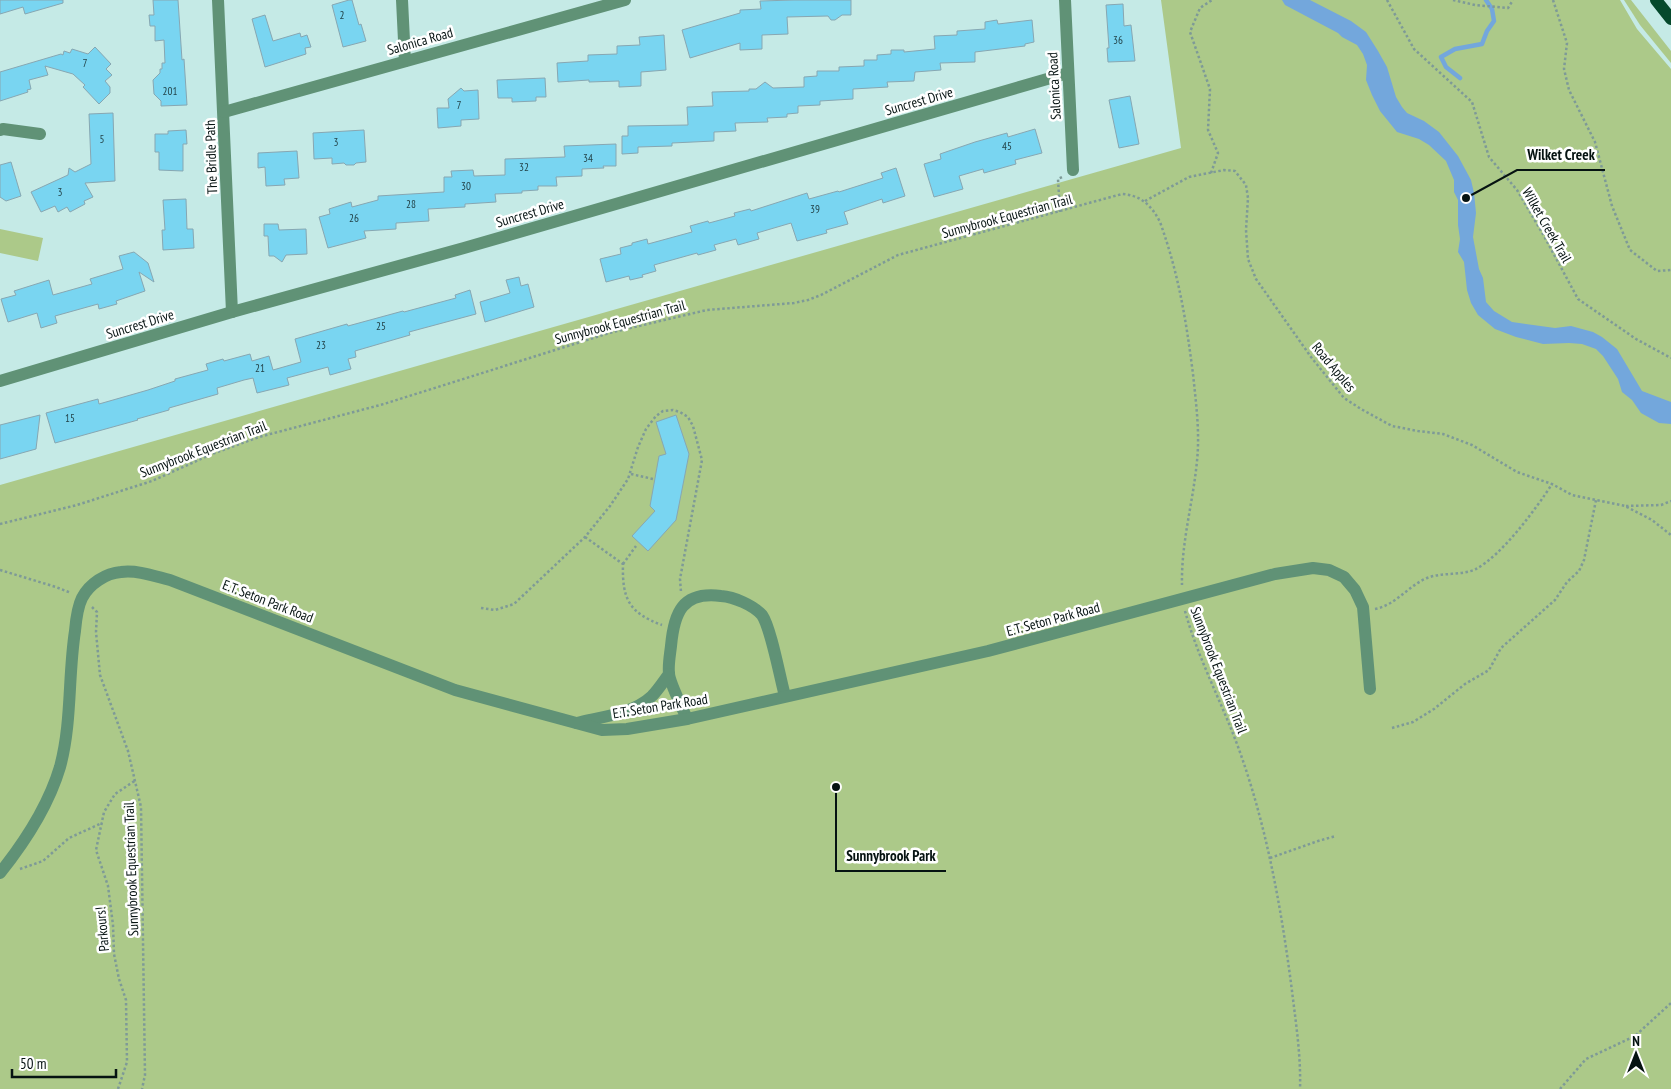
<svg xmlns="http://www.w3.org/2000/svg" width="1671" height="1089" font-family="'PT Sans Narrow',sans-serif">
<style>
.green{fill:#acc989}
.water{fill:#73a7dc}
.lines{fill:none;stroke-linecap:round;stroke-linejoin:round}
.stream{stroke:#73a7dc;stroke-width:4.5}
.building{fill:#79d5f1;stroke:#87a7b2}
.path{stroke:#7e9a97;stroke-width:2.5;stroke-dasharray:2.5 2.5;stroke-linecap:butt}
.minor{stroke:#609276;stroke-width:12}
.major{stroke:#05492c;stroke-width:12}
.labels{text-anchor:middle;stroke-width:5;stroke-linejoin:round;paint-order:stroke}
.number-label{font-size:11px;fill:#23444a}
.street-label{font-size:14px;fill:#061312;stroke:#fff}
.leader{fill:none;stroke:#061312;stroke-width:2}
.callout-dot{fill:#061312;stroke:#fff;stroke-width:2}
.callout-label{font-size:15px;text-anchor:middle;font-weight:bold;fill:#061312;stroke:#fff;stroke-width:5;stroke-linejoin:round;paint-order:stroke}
</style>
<rect width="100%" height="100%" fill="#c5eae6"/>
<g class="green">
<polygon points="1161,0 1620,0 1637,29 1671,69 1671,1089 0,1089 0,485 1181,148"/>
<polygon points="1624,0 1631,0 1671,51 1671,63 1640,25"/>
<polygon points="0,229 43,238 38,261 0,253"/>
</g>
<polygon class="water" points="1282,0 1310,0 1351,21 1366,32 1378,51 1387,67 1396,97 1402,107 1407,113 1424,121 1439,132 1458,156 1471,180 1474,193 1476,213 1473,237 1479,269 1483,278 1486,302 1494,311 1512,322 1555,328 1571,326 1593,332 1602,337 1617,349 1642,391 1671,402 1671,424 1659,423 1641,413 1632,400 1622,392 1618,379 1603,356 1596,349 1582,344 1569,343 1543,344 1516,337 1495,329 1478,315 1471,303 1467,290 1464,262 1458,252 1460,239 1458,225 1458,200 1454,192 1454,180 1446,161 1429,145 1419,139 1397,132 1380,111 1372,95 1366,80 1367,65 1363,54 1357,45 1342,37 1338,33 1285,5"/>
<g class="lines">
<polyline class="stream" points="1460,78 1446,67 1441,57 1455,49 1482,44 1487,31 1494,21 1492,9 1486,0"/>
</g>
<g class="building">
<polygon points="0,0 63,0 63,3 25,14 23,7 0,14"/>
<polygon points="153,0 178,0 182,60 184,59 187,105 161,106 161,101 154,94 153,80 160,73 160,69 162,69 162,63 165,63 164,40 155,41 155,26 150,26 149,15 154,15"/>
<polygon points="349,0 352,0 359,25 361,24 366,41 343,47 332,5"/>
<polygon points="794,0 851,0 851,15 842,15 835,20 831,20 828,16 787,17 788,34 762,35 762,49 740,50 740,43 690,58 682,30 740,13 740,10 761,9 760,1"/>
<polygon points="1123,4 1124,26 1131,25 1135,61 1108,62 1107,48 1109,48 1106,5"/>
<polygon points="265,15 273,41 300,33 301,37 307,35 311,47 305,48 306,54 265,67 252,19"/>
<polygon points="997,20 998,24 1032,20 1034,42 1025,44 1025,46 975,52 975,62 940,63 941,70 915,72 914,81 887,82 888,87 853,89 853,99 820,101 820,105 798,106 798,113 787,114 787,117 767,118 768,122 735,123 736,131 714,132 714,141 672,143 672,146 638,147 638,153 622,154 622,136 628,136 628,126 688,125 687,107 713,106 712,92 749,91 749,89 756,89 765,82 773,88 804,87 804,77 817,76 817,71 839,71 839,67 864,66 864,60 877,60 877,55 891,54 891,50 904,50 904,52 935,49 934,36 957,35 957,31 985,29 985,22"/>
<polygon points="664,35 666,70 641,72 641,86 619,87 619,81 589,82 589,80 558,82 557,63 588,61 588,55 617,54 617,46 640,45 639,37"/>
<polygon points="95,47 111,64 106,69 112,75 105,81 110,87 110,93 99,104 83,87 85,85 73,74 45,66 48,75 29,80 31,89 27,90 28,92 0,101 0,72 61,54 63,55 64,51 70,53 72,49 88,54"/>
<polygon points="545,78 546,97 536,97 536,101 512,102 512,98 498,98 497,80"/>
<polygon points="461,88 464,91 478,90 479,119 461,120 461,126 438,128 437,108 449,108 448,99"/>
<polygon points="1130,96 1139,144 1119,148 1109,100"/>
<polygon points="113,113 115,181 85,183 93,197 84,201 85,204 70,212 67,207 58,212 55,206 41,212 31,192 68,175 69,168 75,172 91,164 89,114"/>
<polygon points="1035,129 1042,153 1015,160 1016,164 984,173 983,169 959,176 963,189 934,197 924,164 941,159 940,154 975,142 1007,133 1008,137"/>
<polygon points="186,130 187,144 183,144 183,171 159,170 159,152 155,152 155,134 168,134 168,131"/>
<polygon points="364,130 366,162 356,163 354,165 346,165 344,163 332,164 332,158 314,159 313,133"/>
<polygon points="616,144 616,166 603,166 604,168 582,169 582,176 556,177 557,186 538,186 538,190 522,191 522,193 495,194 496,202 465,204 465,207 428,209 429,221 396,223 396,229 364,231 366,238 328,248 319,217 330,214 329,209 351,202 352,207 378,200 378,196 444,192 444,177 452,177 451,171 473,170 474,176 505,175 505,159 565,157 564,146"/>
<polygon points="297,151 299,178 284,179 285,185 266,186 265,167 258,168 258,153"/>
<polygon points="11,162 21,196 6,201 0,197 0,165"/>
<polygon points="896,168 905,196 883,203 882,199 844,212 848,224 826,230 827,233 797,241 791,223 757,233 759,239 738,245 736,239 714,245 716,250 698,255 697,253 654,265 656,271 642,275 643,277 630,280 629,276 606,282 600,259 621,254 620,248 632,245 632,243 647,239 648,244 692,232 690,226 708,221 709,223 735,216 734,213 750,209 751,211 807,193 809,199 838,191 839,192 883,178 881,173"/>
<polygon points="186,199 187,229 193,229 194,248 163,250 162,230 165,230 163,200"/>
<polygon points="264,224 278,224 279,230 306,229 307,254 286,255 282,262 274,256 269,256 268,236 264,236"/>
<polygon points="134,252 148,263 154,282 139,272 145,291 116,301 117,304 99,309 98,304 55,316 57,323 41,328 37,313 8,322 1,299 16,295 14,291 49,280 53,295 92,284 90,279 123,269 119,256"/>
<polygon points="519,277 521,286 528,284 534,307 485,322 480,302 510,293 506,280"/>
<polygon points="470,290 476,314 409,332 410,335 355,351 356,357 348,359 351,369 330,375 328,367 287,378 289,385 257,393 253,378 244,380 217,388 218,394 169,408 169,410 137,419 138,420 55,443 46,413 98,399 99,404 148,390 175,381 175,379 208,370 206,364 223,359 224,361 250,354 252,361 269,356 273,370 301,362 295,339 347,324 348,326 403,311 404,312 456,298 455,295"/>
<polygon points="40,415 36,449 0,459 0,425"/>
<polygon points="676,415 689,454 678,510 676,520 648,551 632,536 655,511 650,506 659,456 666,454 656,422"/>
</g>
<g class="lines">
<g class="path">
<polyline points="1387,0 1414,49 1472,102 1489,157 1517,190 1544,236 1578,299 1636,339 1671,358"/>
<polyline points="1453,0 1475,5 1508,8 1513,0"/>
<polyline points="1553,0 1567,43 1564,69 1569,90 1595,142 1612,206 1630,250 1657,271 1671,270"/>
<polyline points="1211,173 1218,153 1208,130 1210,89 1190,32 1200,8 1212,0"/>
<polyline points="1145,201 1189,177 1224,170 1235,171 1246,185 1248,198 1246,230 1248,259 1256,279 1311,357 1344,398 1361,409 1392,426 1418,431 1443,434 1472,445 1517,472 1552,484 1572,495 1625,506 1652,520 1671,535"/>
<polyline points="1060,212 1058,179 1062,177 1061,176"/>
<polyline points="631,474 653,479"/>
<polyline points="1626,506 1661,505 1671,501"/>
<path d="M 0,524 L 77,505 L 152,481 L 212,454 L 259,437 L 384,404 L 609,333 L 707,310 L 794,303 L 808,300 L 821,295 L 898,255 L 1122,194 C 1141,195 1152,206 1160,222 C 1179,275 1186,320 1193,374 C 1196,403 1200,432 1197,461 C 1193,503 1181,543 1182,585"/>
<path d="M 585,537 L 623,564 C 622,599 629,613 662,625"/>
<polyline points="623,564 636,546"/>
<polyline points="0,570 56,587 71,593"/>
<polyline points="92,607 97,612 96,632 100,675 128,751 141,807 145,1075 142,1089"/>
<polyline points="481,608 495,610 514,604 585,537 610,506 628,479 638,447 646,429 656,416 663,411 673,410 680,412 688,417 693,426 702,460 680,579 681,592"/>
<path d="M 1375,609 C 1396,605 1408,586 1427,578 C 1442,572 1461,576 1476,569 C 1502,555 1536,509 1552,484"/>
<path d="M 1185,611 C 1199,662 1225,708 1242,758 C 1268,833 1282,913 1292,991 C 1296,1024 1301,1056 1300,1089"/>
<polyline points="1392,728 1413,722 1434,709 1465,684 1489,670 1501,648 1555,600 1567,582 1579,571 1584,560 1596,500"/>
<polyline points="1270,858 1318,841 1336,836"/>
<polyline points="20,869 43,861 69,838 102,823"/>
<polyline points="118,1089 127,1062 126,1000 119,979 114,954 113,925 108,886 96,850 104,812 115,794 136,780"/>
<polyline points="1560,1089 1586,1059 1635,1036 1671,1003"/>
</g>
<g class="minor">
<polyline points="218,0 232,312"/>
<polyline points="402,0 405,61"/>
<polyline points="1065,0 1073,170"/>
<polyline points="224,112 625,0"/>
<polyline points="0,130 3,129 40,134"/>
<polyline points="0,381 232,312 464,248 1068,73"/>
<path d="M 687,719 C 683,709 669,682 669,673 C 668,665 670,655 671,646 C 674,613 682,591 721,596 C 734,597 753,605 762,615 C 771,628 780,678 785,696"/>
<path d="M 577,723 C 601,717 633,714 652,696 C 658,690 663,682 669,674"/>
<path d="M 0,873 C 24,843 49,804 60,767 C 72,723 68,676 75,631 C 76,620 77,608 82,598 C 89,584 106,573 121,572 C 138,570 154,576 170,580 L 455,690 L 602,730 L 627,729 L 687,719 L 988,651 L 1275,574 L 1313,568 L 1329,570 L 1344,577 L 1355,590 L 1363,607 L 1370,689"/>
</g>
<polyline class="major" points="1656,0 1671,19"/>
</g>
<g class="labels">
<g class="number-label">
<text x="342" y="19">2</text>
<text x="1118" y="44">36</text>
<text x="85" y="67">7</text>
<text x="170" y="95">201</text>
<text x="459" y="109">7</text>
<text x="102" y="143">5</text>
<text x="336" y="146">3</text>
<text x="1007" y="150">45</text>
<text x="588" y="162">34</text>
<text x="524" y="171">32</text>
<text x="466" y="190">30</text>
<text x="60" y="196">3</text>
<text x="411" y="208">28</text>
<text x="815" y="213">39</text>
<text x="354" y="222">26</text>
<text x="381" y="330">25</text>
<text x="321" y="349">23</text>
<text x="260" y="372">21</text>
<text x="70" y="422">15</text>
</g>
<g class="street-label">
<text transform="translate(420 41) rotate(-16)" y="5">Salonica Road</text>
<text transform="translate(1054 86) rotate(-93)" y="5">Salonica Road</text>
<text transform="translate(919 101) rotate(-16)" y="5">Suncrest Drive</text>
<text transform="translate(211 157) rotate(-92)" y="5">The Bridle Path</text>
<text transform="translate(530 213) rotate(-16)" y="5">Suncrest Drive</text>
<text transform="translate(1007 216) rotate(-15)" y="5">Sunnybrook Equestrian Trail</text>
<text transform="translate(1547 225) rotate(60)" y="5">Wilket Creek Trail</text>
<text transform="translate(620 322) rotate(-15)" y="5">Sunnybrook Equestrian Trail</text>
<text transform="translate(140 324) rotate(-17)" y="5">Suncrest Drive</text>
<text transform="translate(1334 367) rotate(50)" y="5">Road Apples</text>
<text transform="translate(203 449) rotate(-21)" y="5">Sunnybrook Equestrian Trail</text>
<text transform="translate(268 601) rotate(21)" y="5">E.T. Seton Park Road</text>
<text transform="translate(1053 619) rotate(-15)" y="5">E.T. Seton Park Road</text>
<text transform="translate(1219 670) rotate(69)" y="5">Sunnybrook Equestrian Trail</text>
<text transform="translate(660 706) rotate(-9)" y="5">E.T. Seton Park Road</text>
<text transform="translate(131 869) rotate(-92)" y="5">Sunnybrook Equestrian Trail</text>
<text transform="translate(102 929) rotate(-95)" y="5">Parkours!</text>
</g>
</g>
<path class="leader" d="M1466 198L1517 170H1605M836 787L836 871H946"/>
<g class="callout-dot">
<circle cx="1466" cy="198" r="5"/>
<circle cx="836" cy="787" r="5"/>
</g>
<g class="callout-label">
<text x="1561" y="160">Wilket Creek</text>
<text x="891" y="861">Sunnybrook Park</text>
</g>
<g transform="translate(1636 1054)" stroke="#ffffff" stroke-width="4" paint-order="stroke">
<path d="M0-4L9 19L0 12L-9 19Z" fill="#061312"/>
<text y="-8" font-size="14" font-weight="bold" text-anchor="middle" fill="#061312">N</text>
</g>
<path d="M12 1069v8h104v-8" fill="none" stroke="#061312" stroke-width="2.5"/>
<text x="20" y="1069" font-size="15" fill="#061312" stroke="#ffffff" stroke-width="4" paint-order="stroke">50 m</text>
</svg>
